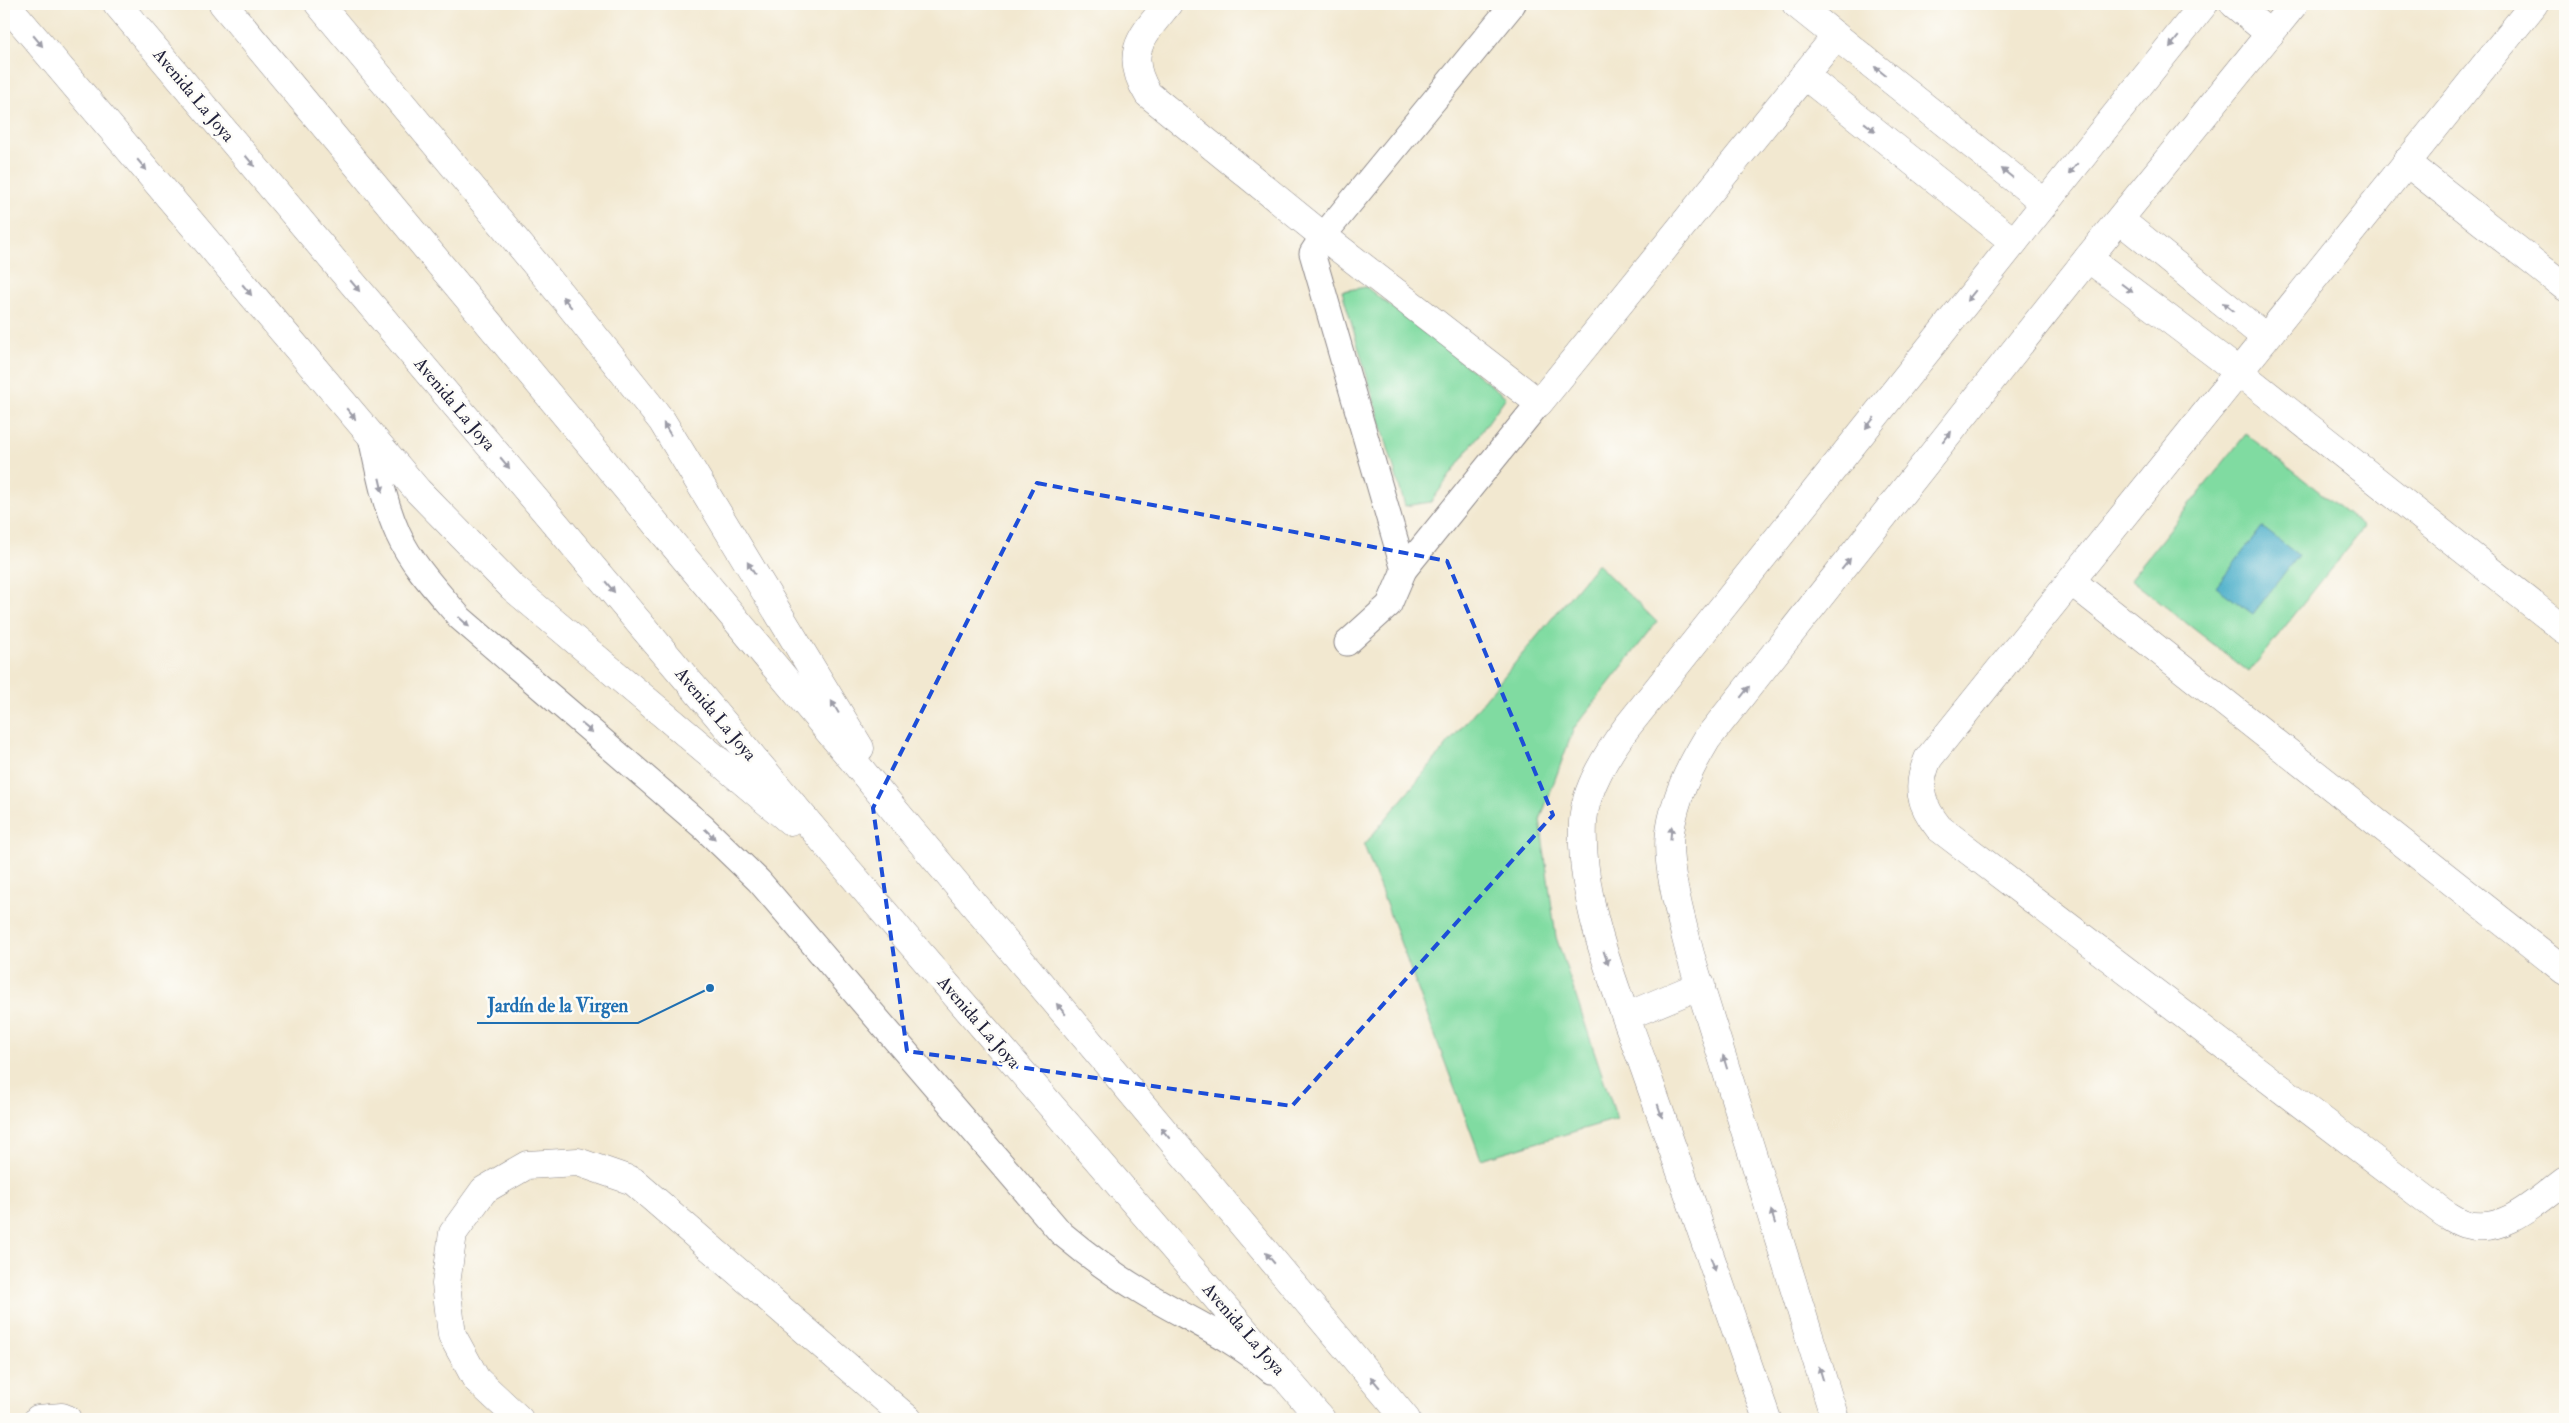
<svg xmlns="http://www.w3.org/2000/svg" width="2569" height="1423" font-family="'IM FELL Double Pica',serif">
<style>
.green{fill:#80dba1;stroke:#517e6e}
.water{fill:#49aec9;stroke:#366882}
.lines{fill:none;stroke-linecap:round;stroke-linejoin:round}
.service-casing{stroke:#8a8586;stroke-width:27}
.minor-casing{stroke:#8a8586;stroke-width:29}
.primary-casing{stroke:#8a8586;stroke-width:29}
.service{stroke:#fff;stroke-width:25}
.minor{stroke:#fff;stroke-width:28}
.primary{stroke:#fff;stroke-width:28}
.oneway{fill:#9c9ca7}
.marked{fill:none;stroke:#1d4ed8;stroke-width:4;stroke-dasharray:10 6;stroke-linejoin:round}
.labels{text-anchor:middle;stroke-width:5;stroke-linejoin:round;paint-order:stroke}
.street-label{font-size:18px;fill:#22223b;stroke:#fdfcf7}
.leader{fill:none;stroke:#1f6fb2;stroke-width:2}
.callout-dot{fill:#1f6fb2;stroke:#fdfcf7;stroke-width:2}
.callout-label{font-size:19px;text-anchor:middle;font-weight:bold;fill:#1f6fb2;stroke:#fdfcf7;stroke-width:5;stroke-linejoin:round;paint-order:stroke}
</style>
<rect width="100%" height="100%" fill="#fdfcf7"/>
<filter id="ink" filterUnits="userSpaceOnUse"><feTurbulence type="fractalNoise" baseFrequency=".02" numOctaves="2"/><feDisplacementMap in="SourceGraphic" scale="10" xChannelSelector="R" yChannelSelector="G"/><feConvolveMatrix kernelMatrix="1 2 1 2 8 2 1 2 1" color-interpolation-filters="sRGB"/></filter>
<filter id="wash" filterUnits="userSpaceOnUse"><feTurbulence type="fractalNoise" baseFrequency=".0096" numOctaves="4" result="noise"/><feDisplacementMap in="SourceGraphic" scale="20" xChannelSelector="R" yChannelSelector="G"/><feGaussianBlur stdDeviation="1.12" result="paint"/><feColorMatrix in="noise" values="0 0 0 0 0 0 0 0 0 0 0 0 0 0 0 0 0 1.4 0 .05"/><feComposite in="paint" operator="in"/></filter>
<g filter="url(#wash)">
<rect width="100%" height="100%" fill="#f2e8d0"/>
<g class="green">
<polygon points="1366,287 1506,397 1431,502 1405,506 1342,291"/>
<polygon points="2246,434 2364,527 2249,672 2130,579"/>
<polygon points="1597,564 1657,622 1574,728 1540,820 1556,937 1617,1119 1481,1159 1364,845"/>
</g>
<polygon class="water" points="2262,527 2298,555 2253,614 2216,587"/>
</g>
<g filter="url(#ink)">
<g class="lines">
<g class="service-casing">
<g id="service">
<path d="M 371,437 C 378,470 384,503 398,534 C 412,565 438,592 460,618 L 703,827 L 759,881 L 1061,1233 C 1086,1254 1113,1274 1141,1291 C 1185,1318 1232,1337 1271,1371"/>
<polyline points="1404,570 1312,253 1323,236 1513,4"/>
<polyline points="1347,643 1389,605 1404,570 1539,403"/>
</g>
</g>
<g class="minor-casing">
<g id="minor">
<path d="M 1168,4 C 1142,36 1123,53 1148,94 L 1323,236 L 1539,403 L 1836,36"/>
<polyline points="1796,4 2045,203"/>
<polyline points="2234,4 2270,34"/>
<path d="M 2534,4 L 1928,759 C 1916,787 1920,804 1939,828 L 2444,1213 C 2451,1217 2458,1222 2465,1224 C 2503,1236 2538,1200 2565,1180"/>
<polyline points="1804,75 2014,242"/>
<polyline points="2406,162 2565,287"/>
<polyline points="2120,220 2265,337"/>
<polyline points="2088,258 2239,372 2565,630"/>
<polyline points="2071,581 2565,971"/>
<polyline points="1627,1016 1701,985"/>
<polyline points="38,1419 62,1417 67,1419"/>
<polyline points="519,1419 476,1379 452,1335 446,1284 453,1233 484,1190 527,1165 578,1162 633,1181 908,1419"/>
<path d="M 1767,1419 C 1728,1307 1689,1196 1650,1084 C 1622,1002 1579,910 1583,822 C 1585,788 1608,753 1627,727 L 2204,4"/>
<path d="M 1835,1419 L 1690,954 C 1682,921 1665,865 1670,832 C 1675,797 1689,769 1707,739 L 2088,258 L 2294,4"/>
</g>
</g>
<g class="primary-casing">
<g id="primary">
<polyline points="6,4 418,491 512,587 790,821"/>
<polyline points="117,4 847,869 1321,1419"/>
<polyline points="223,4 906,824 1406,1419"/>
<polyline points="319,4 568,303 662,421 860,748"/>
</g>
</g>
<use href="#service" class="service"/>
<use href="#minor" class="minor"/>
<use href="#primary" class="primary"/>
</g>
<defs><path id="oneway-solid" d="M-6-.8H1V-3.2L6.5 0L1 3.2V.8H-6Z" transform="scale(1.25)"/></defs>
<g class="oneway">
<use href="#oneway-solid" transform="translate(38 41) rotate(50)"/>
<use href="#oneway-solid" transform="translate(2174 42) rotate(129)"/>
<use href="#oneway-solid" transform="translate(1880 71) rotate(-141)"/>
<use href="#oneway-solid" transform="translate(1870 127) rotate(38)"/>
<use href="#oneway-solid" transform="translate(250 161) rotate(50)"/>
<use href="#oneway-solid" transform="translate(142 165) rotate(50)"/>
<use href="#oneway-solid" transform="translate(2073 169) rotate(129)"/>
<use href="#oneway-solid" transform="translate(2007 173) rotate(-141)"/>
<use href="#oneway-solid" transform="translate(355 286) rotate(50)"/>
<use href="#oneway-solid" transform="translate(2127 288) rotate(37)"/>
<use href="#oneway-solid" transform="translate(247 290) rotate(50)"/>
<use href="#oneway-solid" transform="translate(1971 296) rotate(129)"/>
<use href="#oneway-solid" transform="translate(567 302) rotate(-129)"/>
<use href="#oneway-solid" transform="translate(2228 307) rotate(-141)"/>
<use href="#oneway-solid" transform="translate(351 414) rotate(50)"/>
<use href="#oneway-solid" transform="translate(1870 423) rotate(129)"/>
<use href="#oneway-solid" transform="translate(667 429) rotate(-121)"/>
<use href="#oneway-solid" transform="translate(1947 437) rotate(-52)"/>
<use href="#oneway-solid" transform="translate(505 463) rotate(50)"/>
<use href="#oneway-solid" transform="translate(381 485) rotate(77)"/>
<use href="#oneway-solid" transform="translate(1846 564) rotate(-52)"/>
<use href="#oneway-solid" transform="translate(751 568) rotate(-121)"/>
<use href="#oneway-solid" transform="translate(610 587) rotate(50)"/>
<use href="#oneway-solid" transform="translate(464 622) rotate(43)"/>
<use href="#oneway-solid" transform="translate(1745 692) rotate(-52)"/>
<use href="#oneway-solid" transform="translate(835 707) rotate(-121)"/>
<use href="#oneway-solid" transform="translate(587 728) rotate(40)"/>
<use href="#oneway-solid" transform="translate(1671 833) rotate(-85)"/>
<use href="#oneway-solid" transform="translate(710 834) rotate(44)"/>
<use href="#oneway-solid" transform="translate(1606 958) rotate(71)"/>
<use href="#oneway-solid" transform="translate(1061 1009) rotate(-130)"/>
<use href="#oneway-solid" transform="translate(1725 1062) rotate(-107)"/>
<use href="#oneway-solid" transform="translate(1660 1111) rotate(71)"/>
<use href="#oneway-solid" transform="translate(1165 1133) rotate(-130)"/>
<use href="#oneway-solid" transform="translate(1773 1217) rotate(-107)"/>
<use href="#oneway-solid" transform="translate(1270 1258) rotate(-130)"/>
<use href="#oneway-solid" transform="translate(1713 1264) rotate(71)"/>
<use href="#oneway-solid" transform="translate(1821 1373) rotate(-107)"/>
<use href="#oneway-solid" transform="translate(1375 1382) rotate(-130)"/>
</g>
</g>
<path class="marked" d="M 1037,483 L 1447,561 L 1553,815 L 1292,1106 L 907,1051 L 873,808 Z"/>
<g class="labels">
<g class="street-label">
<text transform="translate(194 95) rotate(50)" y="6">Avenida La Joya</text>
<text transform="translate(455 404) rotate(50)" y="6">Avenida La Joya</text>
<text transform="translate(716 714) rotate(50)" y="6">Avenida La Joya</text>
<text transform="translate(979 1022) rotate(49)" y="6">Avenida La Joya</text>
<text transform="translate(1244 1329) rotate(49)" y="6">Avenida La Joya</text>
</g>
</g>
<path class="leader" d="M710 988L638 1023H477"/>
<circle class="callout-dot" cx="710" cy="988" r="5"/>
<g class="callout-label">
<text x="558" y="1012">Jardín de la Virgen</text>
</g>
<rect width="2569" height="1423" fill="none" stroke="#fdfcf7" stroke-width="20"/>
</svg>
